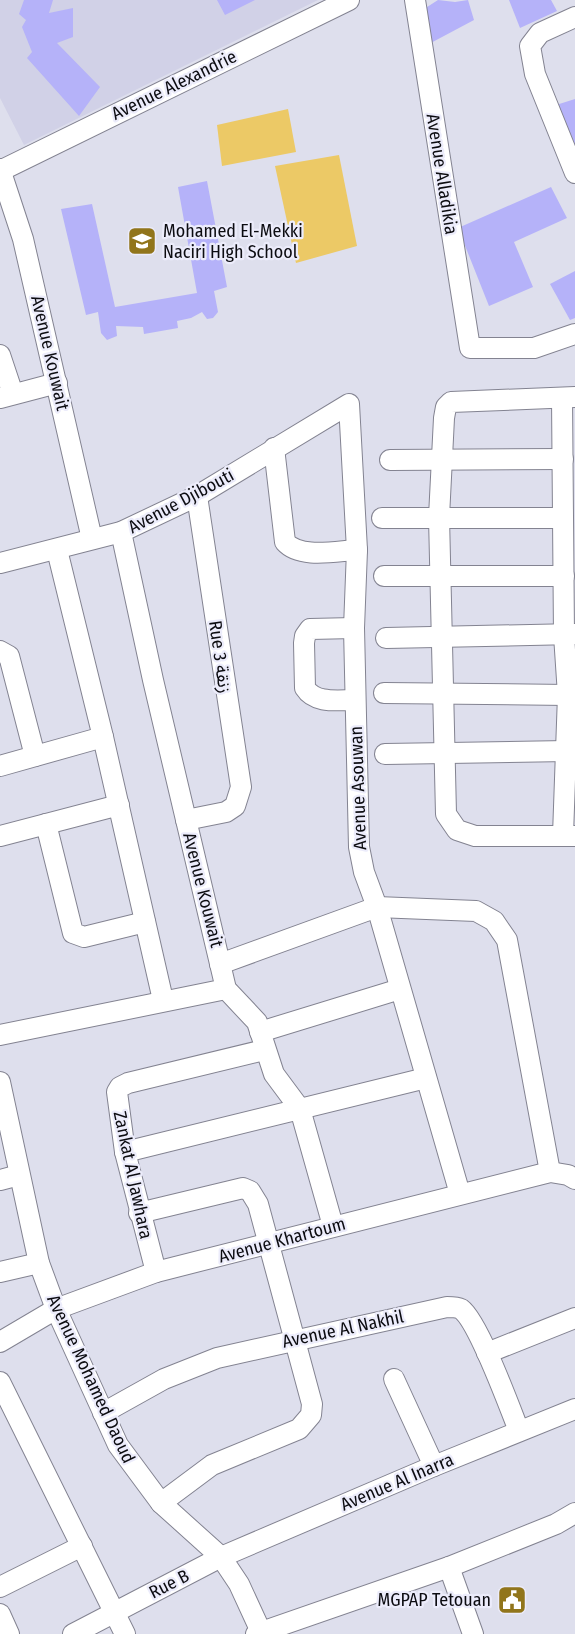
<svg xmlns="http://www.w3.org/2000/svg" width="575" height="1634" font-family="'Fira Sans Condensed','Noto Sans Arabic',sans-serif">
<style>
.built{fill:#d1d1e7}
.green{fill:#ecc966}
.building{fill:#b5b2f9}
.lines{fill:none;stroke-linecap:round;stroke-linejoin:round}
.minor-casing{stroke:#838391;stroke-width:22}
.minor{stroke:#fff;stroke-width:20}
.labels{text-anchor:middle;stroke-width:4.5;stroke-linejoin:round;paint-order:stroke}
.street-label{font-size:18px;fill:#0c0c11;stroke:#ececfb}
.poi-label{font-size:18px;fill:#0c0c11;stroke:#ececfb;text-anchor:start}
</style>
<rect width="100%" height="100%" fill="#dedfed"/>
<polygon class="built" points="0,0 318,0 24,145 0,98"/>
<g class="green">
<polygon points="288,109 296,152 222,166 217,125"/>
<polygon points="339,155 357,246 296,263 275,166"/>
</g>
<g class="building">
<polygon points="24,0 53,0 49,13 73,8 73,37 57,43 100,87 79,116 27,58 32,52 22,27 26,20 19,14"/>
<polygon points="217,0 255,0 225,15"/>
<polygon points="438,0 455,2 468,0 474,20 427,45 424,9"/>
<polygon points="509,0 551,0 557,11 520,28"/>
<polygon points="575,99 575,158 556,105"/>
<polygon points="207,181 227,287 214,291 218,312 213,318 207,319 202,312 191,318 177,321 178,328 144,334 143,327 116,326 117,336 107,340 101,333 98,312 86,315 61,209 92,204 115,307 197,293 178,187"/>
<polygon points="551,187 567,218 514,242 533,287 489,306 458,228"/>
<polygon points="575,271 575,318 570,320 550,284"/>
</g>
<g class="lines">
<g class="minor-casing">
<g id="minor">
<polyline points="415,0 470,348 534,348 575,334"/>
<polyline points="575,17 540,33 530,46 535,74 575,173"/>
<polyline points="0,169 23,239 92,539"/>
<polyline points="0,171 349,0"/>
<polyline points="0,355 13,394"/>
<polyline points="575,397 451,402 446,407 444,418 439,517 446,814 457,830 475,836 575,836"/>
<polyline points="0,398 57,383"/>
<polyline points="562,398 564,635 568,695 563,835"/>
<path d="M 274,448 L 285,542 C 300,559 336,551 357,550"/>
<polyline points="390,460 563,459"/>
<polyline points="382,518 562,518"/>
<polyline points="121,532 153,680 226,989 257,1022 274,1074 300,1109 333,1226"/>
<polyline points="57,550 103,737 163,1000"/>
<polyline points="0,563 121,532 197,496 349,404 357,550 354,628 359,847 364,872 377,907 460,1194"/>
<polyline points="384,576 564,576"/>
<path d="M 354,628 L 310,629 L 305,636 L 304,643 L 305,688 C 315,704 338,700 355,700"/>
<polyline points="386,638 575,634"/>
<polyline points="0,651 9,656 35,756"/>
<polyline points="384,693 568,695"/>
<polyline points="385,754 567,751"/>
<polyline points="0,766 103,737"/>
<polyline points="186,820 226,812 235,806 241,787 197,496"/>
<polyline points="46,824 73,933 84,937 145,922"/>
<polyline points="0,836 119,805"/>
<polyline points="220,964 377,907 476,911 494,921 507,940 550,1172"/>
<polyline points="260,1032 400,989"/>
<polyline points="0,1035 226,989"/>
<polyline points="0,1082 39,1263 56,1309 118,1445 161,1503 221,1557 239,1584 262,1634"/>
<polyline points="125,1152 426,1078"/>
<polyline points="0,1180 19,1175"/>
<polyline points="139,1213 243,1188 250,1191 258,1204 312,1404 311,1415 299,1429 212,1465 161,1503"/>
<polyline points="0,1272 39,1263"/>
<polyline points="156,1272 125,1152 117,1092 120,1087 128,1083 264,1050"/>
<polyline points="0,1342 56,1309 156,1272 550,1172 568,1175 575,1179"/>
<polyline points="487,1353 575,1318"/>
<polyline points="394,1379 434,1466"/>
<polyline points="0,1382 125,1634"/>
<path d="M 103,1413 L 164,1379 L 217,1358 L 447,1307 C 452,1307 457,1307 461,1309 C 478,1321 510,1408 519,1431"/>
<polyline points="449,1567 473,1634"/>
<polyline points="0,1587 82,1546"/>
<polyline points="0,1614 9,1634"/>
<polyline points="73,1634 221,1557 434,1466 575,1409"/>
<polyline points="256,1634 449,1567 556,1524 575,1513"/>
</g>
</g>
<use href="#minor" class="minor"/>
</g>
<defs>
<g id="school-square" transform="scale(1.5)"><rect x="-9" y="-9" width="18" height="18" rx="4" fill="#91751b" stroke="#ececfb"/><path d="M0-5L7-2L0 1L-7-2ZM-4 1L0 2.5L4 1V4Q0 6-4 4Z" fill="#fff"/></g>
<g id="civic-square" transform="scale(1.5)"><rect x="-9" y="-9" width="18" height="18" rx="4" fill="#91751b" stroke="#ececfb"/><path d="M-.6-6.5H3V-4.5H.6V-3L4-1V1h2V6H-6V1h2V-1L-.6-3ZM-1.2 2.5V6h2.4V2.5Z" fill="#fff"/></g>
</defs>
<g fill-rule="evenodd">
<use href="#school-square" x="142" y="241"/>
<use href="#civic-square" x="512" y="1600"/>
</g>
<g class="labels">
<g class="street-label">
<text transform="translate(174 85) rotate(-26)" y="6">Avenue Alexandrie</text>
<text transform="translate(442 174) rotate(81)" y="6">Avenue Alladikia</text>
<text transform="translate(50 353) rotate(77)" y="6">Avenue Kouwait</text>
<text transform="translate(181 501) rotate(-28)" y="6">Avenue Djibouti</text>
<text transform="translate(220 657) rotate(82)" y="6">Rue 3 زنقة</text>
<text transform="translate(358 788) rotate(-92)" y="6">Avenue Asouwan</text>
<text transform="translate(203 890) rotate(76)" y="6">Avenue Kouwait</text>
<text transform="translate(133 1175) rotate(78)" y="6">Zankat Al Jawhara</text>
<text transform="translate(282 1240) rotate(-15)" y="6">Avenue Khartoum</text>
<text transform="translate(343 1329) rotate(-12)" y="6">Avenue Al Nakhil</text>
<text transform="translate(91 1379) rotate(65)" y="6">Avenue Mohamed Daoud</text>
<text transform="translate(397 1482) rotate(-23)" y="6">Avenue Al Inarra</text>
<text transform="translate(169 1584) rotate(-27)" y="6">Rue B</text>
</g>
<g class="poi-label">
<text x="163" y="237">Mohamed El-Mekki<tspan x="163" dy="21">Naciri High School</tspan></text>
<text x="491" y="1606" text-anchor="end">MGPAP Tetouan</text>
</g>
</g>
</svg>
